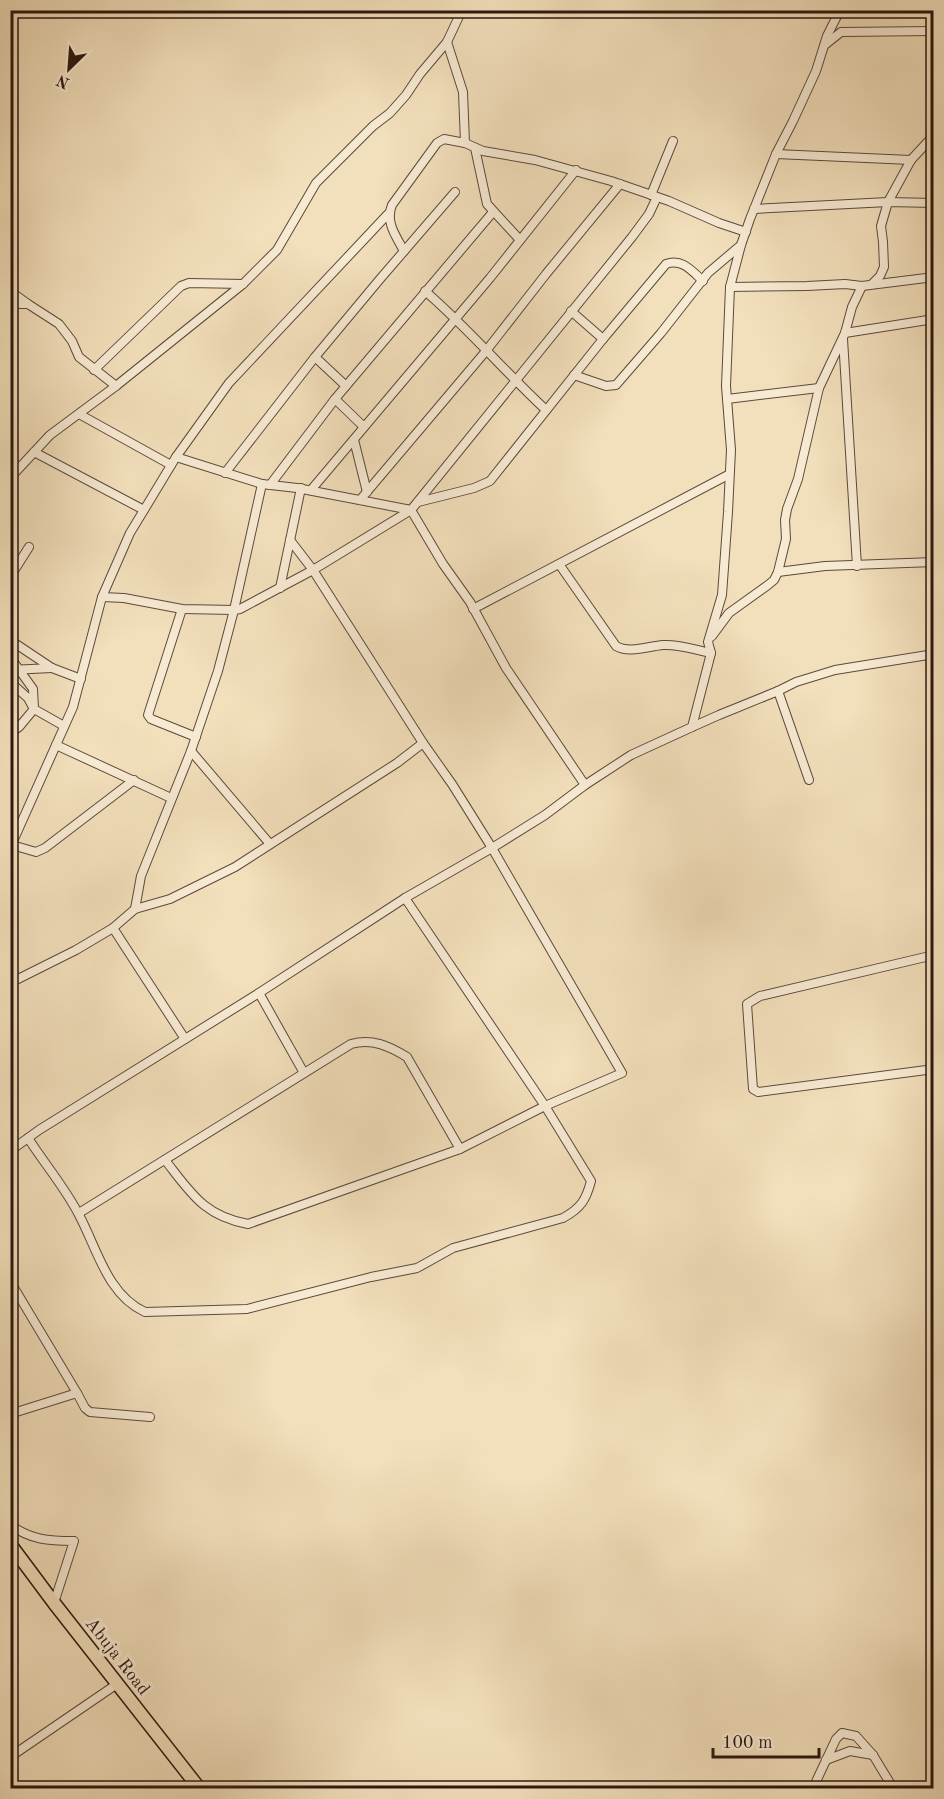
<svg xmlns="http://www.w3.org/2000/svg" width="944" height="1799" font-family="'Old Standard TT',serif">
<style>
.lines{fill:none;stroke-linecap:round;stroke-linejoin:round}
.minor-casing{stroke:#5d493b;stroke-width:10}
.primary-casing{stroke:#2b1710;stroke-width:15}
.minor{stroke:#f7ead3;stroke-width:8}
.primary{stroke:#f2dfbb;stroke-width:12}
.labels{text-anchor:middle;stroke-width:6;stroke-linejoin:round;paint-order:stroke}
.street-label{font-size:18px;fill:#2b1710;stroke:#f7ead3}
</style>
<rect width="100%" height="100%" fill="#f2dfbb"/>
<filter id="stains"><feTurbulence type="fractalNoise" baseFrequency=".00333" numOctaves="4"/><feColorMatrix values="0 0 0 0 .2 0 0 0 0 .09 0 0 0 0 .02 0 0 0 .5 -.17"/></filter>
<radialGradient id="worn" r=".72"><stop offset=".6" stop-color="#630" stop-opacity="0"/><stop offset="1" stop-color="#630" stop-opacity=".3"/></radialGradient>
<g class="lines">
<g class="minor-casing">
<g id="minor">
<polyline points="447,42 463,92 465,143"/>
<polyline points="826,44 841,32 934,31"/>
<polyline points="475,148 487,204 520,240"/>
<polyline points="776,154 911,160"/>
<polyline points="651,195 673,141"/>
<polyline points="754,209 888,202 934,203"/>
<path d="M 404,251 C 396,236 385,222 392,205 L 437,143 L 444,139 L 465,143 L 483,151 L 535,160 L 611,181 L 669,201 L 719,223 L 746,232"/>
<polyline points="872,284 880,276 884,267 883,242 881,226 888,202 911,160 934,135"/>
<polyline points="730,287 807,286 845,284 862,286 934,277"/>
<polyline points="10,291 28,304"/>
<path d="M 425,291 C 468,328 505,372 546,410"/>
<polyline points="10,304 28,304 59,324 72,341 79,357 116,386"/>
<polyline points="571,311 603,339"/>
<polyline points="845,333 934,319"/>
<polyline points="843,339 857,566"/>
<polyline points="315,357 346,386"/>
<polyline points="94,370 181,286 189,283 243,284"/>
<polyline points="574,375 606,386 616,385 661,333 708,273 741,245"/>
<polyline points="335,399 364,427"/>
<polyline points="727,399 819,388"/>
<polyline points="79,414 171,465"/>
<polyline points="354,440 367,492"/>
<polyline points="34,452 144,510"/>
<polyline points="176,457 262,484 297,488 411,510 443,564 470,602 506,668 585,785"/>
<polyline points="225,473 315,357 380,279 455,192"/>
<polyline points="10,478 50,435 116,386 243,284 277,250 316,183 373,126 390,113 406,95 420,74 447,42 462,10"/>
<polyline points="270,485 335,399 493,212"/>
<polyline points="311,490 490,278 576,170"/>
<polyline points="360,500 486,351 546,274 620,184"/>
<path d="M 418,502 L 474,488 L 490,481 L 603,339 L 666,264 C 682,258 692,271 703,281"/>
<path d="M 559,564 L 616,646 C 629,654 649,646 663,645 C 679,644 696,650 711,653"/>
<polyline points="778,572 825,566 934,562"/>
<polyline points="10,577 29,547"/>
<polyline points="280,588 301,488"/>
<polyline points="102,597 124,598 182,609 234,610 240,609 313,570 411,510 632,237 649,214 657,197"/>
<polyline points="182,609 148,715 151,719 196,737"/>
<polyline points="473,609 728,475"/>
<polyline points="712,636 729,613 768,585 774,580 778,572 786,539 785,520 787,509 798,479 819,388 845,333 852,307 862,286"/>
<polyline points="10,640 52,668 81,679"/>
<polyline points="10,657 33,689 34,709 19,727 10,733"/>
<polyline points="10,670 52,668"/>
<polyline points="10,682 28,698 34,709 64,726"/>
<polyline points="778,691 809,780"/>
<polyline points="692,727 719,715 778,691 796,682 835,670 934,654"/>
<polyline points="56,745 171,798"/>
<polyline points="191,751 270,844"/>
<polyline points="12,845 36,852 45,848 134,780"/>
<polyline points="10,848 73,707 102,597 130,533 144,510 176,457 229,383 388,214"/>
<polyline points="135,909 141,876 191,751 218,671 234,610 262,484"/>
<polyline points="113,928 185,1039"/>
<polyline points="934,955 760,996 747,1004 753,1089 758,1092 934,1069"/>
<polyline points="10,983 76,950 113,928 135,909 170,899 235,867 397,763 423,743"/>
<polyline points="259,993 304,1073"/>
<path d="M 28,1138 C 44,1163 66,1189 79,1215 C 97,1248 107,1295 145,1312 L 247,1309 L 371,1277 L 417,1268 L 453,1248 L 563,1218 C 581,1208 586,1200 591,1181 L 545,1106 L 405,898"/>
<polyline points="10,1151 39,1130 259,993 405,898 492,848 545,815 585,785 631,755 692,727 711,653 708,642 722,595 728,512 731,450 726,386 730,287 741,245 750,219 776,154 793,121 816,71 827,36 840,10"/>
<path d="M 165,1160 C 191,1193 204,1216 248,1224 L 460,1149 L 545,1106 L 622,1073 L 492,848 L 452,784 L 423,743 L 313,570 L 290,540"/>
<path d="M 79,1213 L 351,1044 C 372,1038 389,1046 407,1057 L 460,1149"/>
<polyline points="10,1281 77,1393"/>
<polyline points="10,1414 77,1393 85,1408 90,1412 150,1417"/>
<path d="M 10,1525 C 32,1540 48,1541 74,1541 L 54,1603"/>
<polyline points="10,1649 13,1649"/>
<polyline points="10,1757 117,1684"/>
<polyline points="826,1760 850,1751 873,1755"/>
<polyline points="813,1788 836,1739 842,1733 856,1736 873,1755 893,1788"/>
</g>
</g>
<g class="primary-casing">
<polyline id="primary" points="10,1544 54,1603 199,1788"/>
</g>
<use href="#minor" class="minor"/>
<use href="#primary" class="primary"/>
</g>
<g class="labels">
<g class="street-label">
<text transform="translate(118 1656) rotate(52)" y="6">Abuja Road</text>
</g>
</g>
<rect width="944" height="1799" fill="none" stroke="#f2dfbb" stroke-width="36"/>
<rect x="12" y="12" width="920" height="1775" fill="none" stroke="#2b1710" stroke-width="3"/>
<rect x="18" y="18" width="908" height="1763" fill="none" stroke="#2b1710" stroke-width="1.5"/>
<g transform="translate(69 69) rotate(205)" stroke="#f7ead3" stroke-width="4.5" paint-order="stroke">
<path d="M0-4.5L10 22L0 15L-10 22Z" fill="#2b1710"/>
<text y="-9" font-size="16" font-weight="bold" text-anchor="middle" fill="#2b1710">N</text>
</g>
<path d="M713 1748v9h106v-9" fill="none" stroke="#2b1710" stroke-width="3"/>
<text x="722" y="1748" font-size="18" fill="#2b1710" stroke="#f7ead3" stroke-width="4.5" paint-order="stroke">100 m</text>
<rect width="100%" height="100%" filter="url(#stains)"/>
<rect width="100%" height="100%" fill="url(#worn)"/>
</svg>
